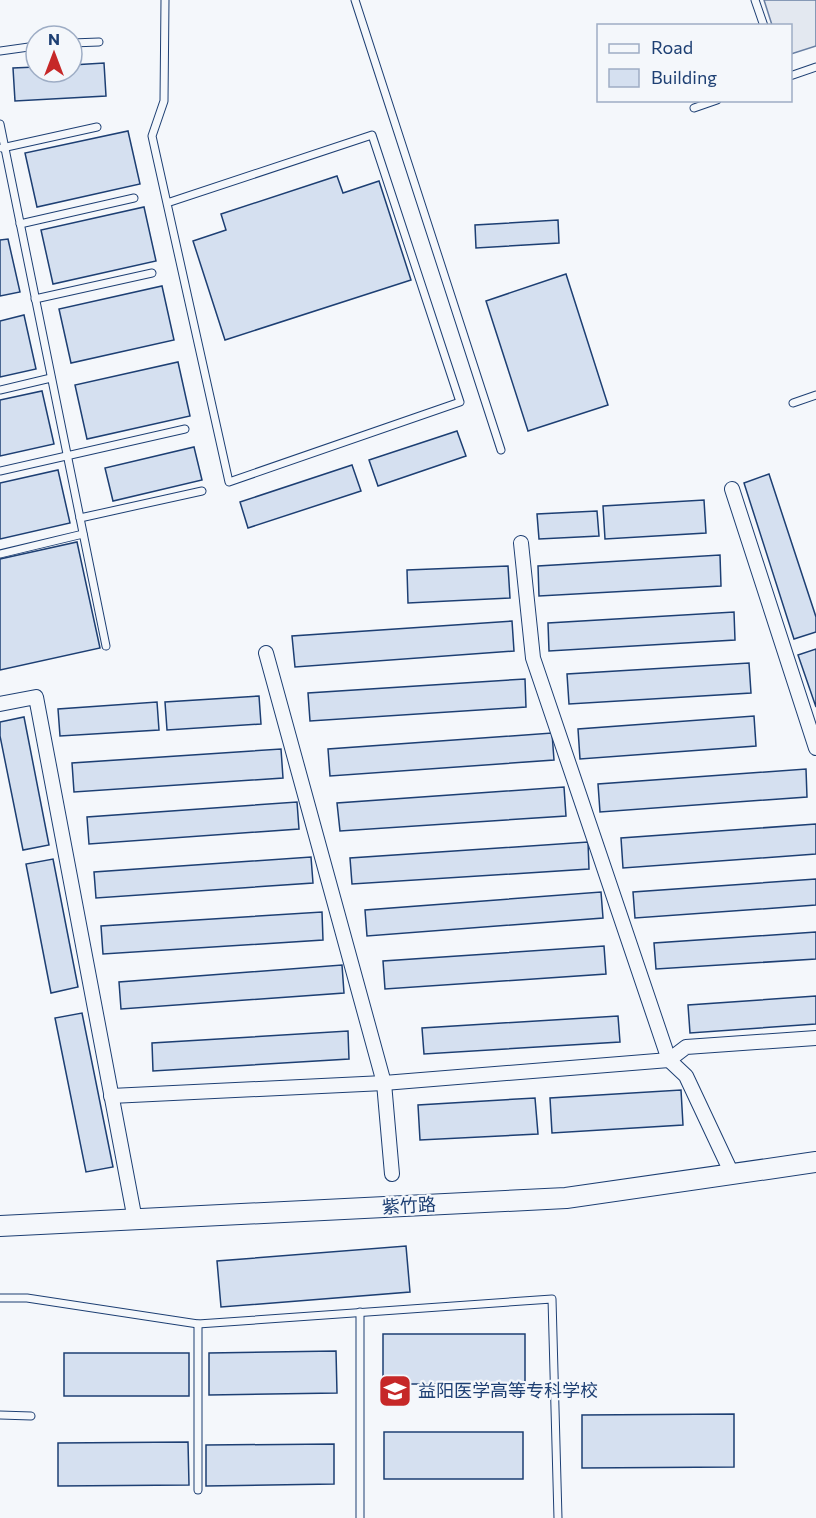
<svg xmlns="http://www.w3.org/2000/svg" width="816" height="1518" font-family="Commissioner,'Noto Sans SC',sans-serif">
<style>
.parking{fill:#e3e8f0;stroke:#687fa3;stroke-width:1.5}
.building{fill:#d5e0f0;stroke:#1d3f73;stroke-width:1.5}
.lines{fill:none;stroke-linecap:round;stroke-linejoin:round}
.lane-casing{stroke:#1d3f73;stroke-width:9}
.street-casing{stroke:#1d3f73;stroke-width:16}
.secondary-casing{stroke:#1d3f73;stroke-width:22}
.lane{stroke:#f4f7fb;stroke-width:7}
.street{stroke:#f4f7fb;stroke-width:14}
.secondary{stroke:#f4f7fb;stroke-width:20}
.labels{text-anchor:middle;stroke-width:4.5;stroke-linejoin:round;paint-order:stroke}
.street-label{font-size:18px;fill:#1d3f73;stroke:#f4f7fb}
.poi-label{font-size:18px;fill:#1d3f73;stroke:#f4f7fb;text-anchor:start}
</style>
<rect width="100%" height="100%" fill="#f4f7fb"/>
<polygon class="parking" points="764,0 816,0 816,46 791,54 790,26 772,25"/>
<g class="building">
<polygon points="104,63 106,96 15,101 13,68 36,67 36,72 72,72 72,65"/>
<polygon points="128,131 140,184 37,207 25,153"/>
<polygon points="337,176 343,193 379,181 411,280 225,340 193,241 226,230 221,214"/>
<polygon points="144,207 156,261 53,284 41,230"/>
<polygon points="558,220 559,243 476,248 475,225"/>
<polygon points="8,239 20,292 0,296 0,240"/>
<polygon points="566,274 608,405 528,431 486,301"/>
<polygon points="162,286 174,340 71,363 59,309"/>
<polygon points="24,315 36,369 0,377 0,321"/>
<polygon points="178,362 190,416 87,439 75,385"/>
<polygon points="42,391 54,444 0,456 0,400"/>
<polygon points="457,431 466,456 378,486 369,460"/>
<polygon points="194,447 202,480 113,501 105,468"/>
<polygon points="352,465 361,491 248,528 240,502"/>
<polygon points="58,470 70,523 0,539 0,483"/>
<polygon points="769,474 816,617 816,632 794,639 744,483"/>
<polygon points="704,500 706,533 605,539 603,506"/>
<polygon points="597,511 599,536 539,539 537,514"/>
<polygon points="77,542 100,648 0,670 0,559"/>
<polygon points="720,555 721,586 539,596 538,566"/>
<polygon points="508,566 510,598 408,603 407,570"/>
<polygon points="734,612 735,640 549,651 548,623"/>
<polygon points="512,621 514,651 295,667 292,636"/>
<polygon points="816,649 816,707 798,655"/>
<polygon points="749,663 751,693 569,704 567,674"/>
<polygon points="525,679 526,707 310,721 308,693"/>
<polygon points="259,696 261,724 167,730 165,702"/>
<polygon points="157,702 159,730 60,736 58,709"/>
<polygon points="754,716 756,746 580,759 578,729"/>
<polygon points="24,717 49,845 23,850 0,736 0,722"/>
<polygon points="552,733 554,760 330,776 328,749"/>
<polygon points="281,749 283,778 74,792 72,763"/>
<polygon points="806,769 807,797 600,812 598,784"/>
<polygon points="564,787 566,816 340,831 337,803"/>
<polygon points="297,802 299,829 89,844 87,817"/>
<polygon points="816,824 816,854 623,868 621,838"/>
<polygon points="588,842 589,869 352,884 350,858"/>
<polygon points="311,857 313,883 96,898 94,872"/>
<polygon points="53,859 78,987 51,993 26,864"/>
<polygon points="816,879 816,905 635,918 633,892"/>
<polygon points="601,892 603,918 367,936 365,910"/>
<polygon points="322,912 323,940 103,954 101,926"/>
<polygon points="816,932 816,959 656,969 654,943"/>
<polygon points="604,946 606,974 385,989 383,961"/>
<polygon points="342,965 344,993 121,1009 119,982"/>
<polygon points="816,996 816,1024 690,1033 688,1005"/>
<polygon points="82,1013 113,1167 86,1172 55,1018"/>
<polygon points="618,1016 620,1042 424,1054 422,1028"/>
<polygon points="348,1031 349,1059 153,1071 152,1043"/>
<polygon points="681,1090 683,1125 552,1133 550,1098"/>
<polygon points="535,1098 538,1134 420,1140 418,1105"/>
<polygon points="406,1246 410,1292 221,1307 217,1261"/>
<rect x="383" y="1334" width="142" height="50"/>
<polygon points="336,1351 337,1393 209,1395 209,1353"/>
<rect x="64" y="1353" width="125" height="43"/>
<polygon points="734,1414 734,1467 582,1468 582,1415"/>
<rect x="384" y="1432" width="139" height="47"/>
<polygon points="188,1442 189,1485 58,1486 58,1443"/>
<polygon points="334,1444 334,1484 206,1486 206,1445"/>
</g>
<g class="lines">
<g class="lane-casing">
<g id="lane">
<polyline points="165,0 164,101 152,136 229,482 460,402 372,135 167,203"/>
<polyline points="355,0 501,450"/>
<polyline points="755,0 764,26"/>
<polyline points="72,43 99,42"/>
<polyline points="0,51 36,46"/>
<polyline points="790,76 816,67"/>
<polyline points="694,108 717,100"/>
<polyline points="0,124 106,646"/>
<polyline points="2,148 97,127"/>
<polyline points="20,224 134,198"/>
<polyline points="35,299 152,273"/>
<polyline points="0,390 51,378"/>
<polyline points="793,403 816,395"/>
<polyline points="0,471 185,429"/>
<polyline points="80,518 202,491"/>
<polyline points="0,554 83,534"/>
<polyline points="0,1298 27,1298 198,1324 552,1299 558,1518"/>
<polyline points="198,1324 198,1490"/>
<polyline points="0,1415 31,1416"/>
<polyline points="360,1518 360,1312"/>
</g>
</g>
<g class="street-casing">
<g id="street">
<polyline points="732,489 816,748"/>
<polyline points="521,543 533,658 669,1060 686,1076 732,1174"/>
<polyline points="266,653 384,1083 392,1174"/>
<polyline points="0,704 36,697 135,1220"/>
<polyline points="111,1096 384,1083 669,1060 686,1047 816,1038"/>
</g>
</g>
<g class="secondary-casing">
<polyline id="secondary" points="0,1226 566,1198 816,1162"/>
</g>
<use href="#lane" class="lane"/>
<use href="#street" class="street"/>
<use href="#secondary" class="secondary"/>
</g>
<defs>
<g id="university-square" transform="scale(1.725)"><rect x="-9" y="-9" width="18" height="18" rx="4" fill="#c62828" stroke="#f4f7fb"/><path d="M0-5L7-2L0 1L-7-2ZM-4 1L0 2.5L4 1V4Q0 6-4 4Z" fill="#fff"/></g>
</defs>
<g fill-rule="evenodd">
<use href="#university-square" x="395" y="1391"/>
</g>
<g class="labels">
<g class="street-label">
<text transform="translate(409 1206) rotate(-3)" y="6">紫竹路</text>
</g>
<g class="poi-label">
<text x="418" y="1397">益阳医学高等专科学校</text>
</g>
</g>
<rect x="597" y="24" width="195" height="78" fill="#f4f7fb" stroke="#9eadc5" stroke-width="1.5"/>
<rect x="609" y="44" width="30" height="9" fill="#f4f7fb" stroke="#9eadc5" stroke-width="1.5"/>
<text x="651" y="54" font-size="18" fill="#1d3f73">Road</text>
<rect x="609" y="69" width="30" height="18" fill="#d5e0f0" stroke="#9eadc5" stroke-width="1.5"/>
<text x="651" y="84" font-size="18" fill="#1d3f73">Building</text>
<g transform="translate(54 54)"><circle r="28" fill="#f4f7fb" stroke="#9eadc5" stroke-width="1.5"/>
<path d="M0-4.5L10 22L0 15L-10 22Z" fill="#c62828"/>
<text y="-9" font-size="16" font-weight="bold" text-anchor="middle" fill="#1d3f73">N</text>
</g>
</svg>
